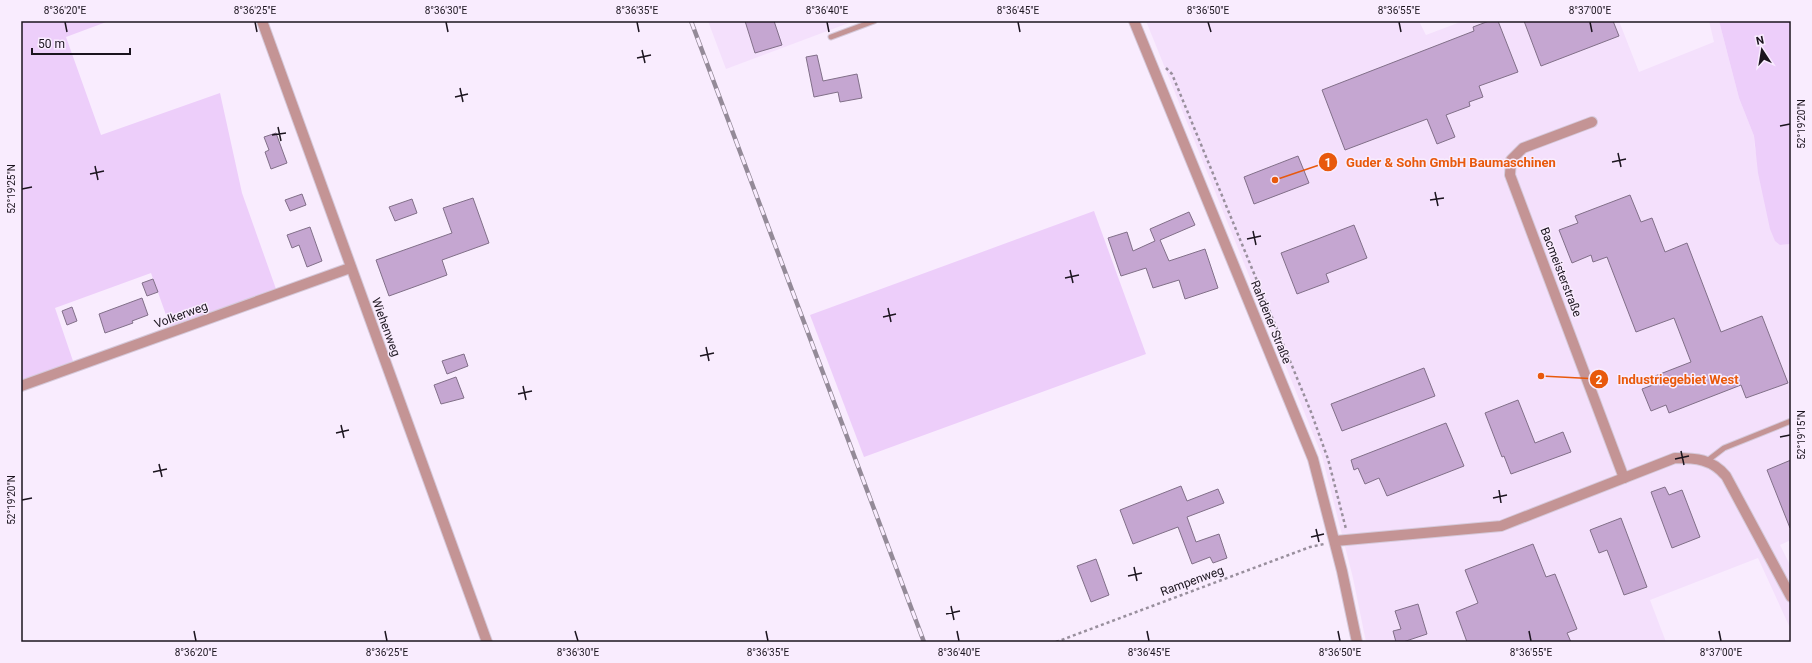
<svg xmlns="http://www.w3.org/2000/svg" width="1812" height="663" font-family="Roboto,sans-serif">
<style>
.built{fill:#f4e0fc}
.green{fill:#edcefa}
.building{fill:#c5a6d1;stroke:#816f88}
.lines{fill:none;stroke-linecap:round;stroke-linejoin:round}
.lane-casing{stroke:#d5c9da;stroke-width:7}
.street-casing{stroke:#d5c9da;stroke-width:12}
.path{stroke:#998f9d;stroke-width:2.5;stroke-dasharray:3 3;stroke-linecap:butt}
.lane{stroke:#c49495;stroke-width:5}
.street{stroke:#c49495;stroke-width:10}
.rail-casing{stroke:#948a98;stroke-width:4.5}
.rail{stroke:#f9ecfe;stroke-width:3;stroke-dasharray:9;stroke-linecap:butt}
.ticks{fill:none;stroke:#1b141e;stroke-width:1.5}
.labels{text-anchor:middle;stroke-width:3;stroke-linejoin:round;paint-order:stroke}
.street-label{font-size:12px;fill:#1b141e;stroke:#f9ecfe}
.leader{fill:none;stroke:#e8590c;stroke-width:1.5}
.callout-dot{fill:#e8590c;stroke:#f9ecfe;stroke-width:1.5}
.mark-label{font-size:12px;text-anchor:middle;font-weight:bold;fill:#fff}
.callout-label{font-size:13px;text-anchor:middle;font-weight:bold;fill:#e8590c;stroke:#f9ecfe;stroke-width:3;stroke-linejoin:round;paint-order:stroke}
.neatline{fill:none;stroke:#1b141e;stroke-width:1.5}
.ticks-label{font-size:10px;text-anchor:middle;fill:#1b141e}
</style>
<rect width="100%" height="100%" fill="#f9ecfe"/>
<g class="built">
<polygon points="708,21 854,21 726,69"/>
<polygon points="1146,21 1419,21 1426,35 1463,21 1619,21 1639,72 1714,42 1709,21 1719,21 1739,98 1754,136 1755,149 1780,245 1791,244 1791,540 1780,545 1791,567 1791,630 1758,558 1650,600 1666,642 1366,642 1353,578 1322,456"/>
</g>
<g class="green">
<polygon points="21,21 109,21 66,37 101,135 220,93 242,193 276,289 170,326 151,273 55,308 73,361 21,382"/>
<polygon points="1719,21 1791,21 1791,244 1780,245 1775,241 1770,229 1758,173 1754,136 1739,98"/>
<polygon points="1094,211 1146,354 864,457 810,315"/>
</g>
<g class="building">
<polygon points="745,21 774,21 782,45 755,53"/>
<polygon points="1489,21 1498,21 1518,72 1479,86 1483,97 1469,102 1470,106 1446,115 1455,137 1437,144 1427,119 1345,150 1322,90 1474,31 1473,27"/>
<polygon points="1524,21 1613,21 1619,36 1541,66"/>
<polygon points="817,55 823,81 857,74 862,98 840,102 838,92 814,97 806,57"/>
<polygon points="276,133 287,163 271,169 265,152 269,150 264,137"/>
<polygon points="1298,156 1309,183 1254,204 1244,177"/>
<polygon points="302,194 306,205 290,211 285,200"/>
<polygon points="1630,195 1641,222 1652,218 1665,252 1687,243 1721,332 1762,316 1788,383 1746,398 1741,385 1669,413 1666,405 1651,411 1642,389 1658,383 1655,376 1691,362 1674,318 1636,332 1607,257 1593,262 1591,255 1572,263 1559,230 1578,223 1575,216"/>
<polygon points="473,198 489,243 442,260 447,275 389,296 376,260 452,233 443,208"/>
<polygon points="412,199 417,213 395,221 389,207"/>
<polygon points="1189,212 1195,225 1160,240 1169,261 1205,249 1218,288 1185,299 1179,280 1153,288 1146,268 1121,276 1108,238 1127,232 1133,251 1155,241 1150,229"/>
<polygon points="1354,225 1367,258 1326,274 1329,282 1297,294 1281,253"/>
<polygon points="310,227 322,261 307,267 299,245 292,248 287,235"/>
<polygon points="153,279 158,292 147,296 142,283"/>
<polygon points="142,298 148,315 132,321 133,323 105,333 99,314"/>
<polygon points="72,307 77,321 67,325 62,311"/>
<polygon points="464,354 468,366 447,374 442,361"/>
<polygon points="1424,368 1435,396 1342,431 1331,404"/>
<polygon points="456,377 464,398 441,404 434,385"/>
<polygon points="1518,400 1535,443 1563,432 1571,452 1511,474 1504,456 1502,457 1485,413"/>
<polygon points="1446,423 1464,466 1387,496 1379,478 1365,484 1358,468 1354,470 1351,460"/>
<polygon points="1791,460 1791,528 1790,528 1767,470"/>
<polygon points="1181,486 1187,501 1218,489 1224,503 1187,517 1196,542 1219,534 1227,558 1213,563 1210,557 1192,564 1178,527 1133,544 1120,510"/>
<polygon points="1665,487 1669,495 1682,490 1700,537 1672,548 1651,492"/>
<polygon points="1621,518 1647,587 1624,595 1607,550 1599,553 1590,530"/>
<polygon points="1533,544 1546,577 1555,574 1577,629 1567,633 1571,642 1467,642 1456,612 1478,603 1465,570"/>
<polygon points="1096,559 1109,595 1091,602 1077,566"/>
<polygon points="1418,604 1427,634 1403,642 1396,642 1393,631 1401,629 1395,611"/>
</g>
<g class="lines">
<g class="lane-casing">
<g id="lane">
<polyline points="831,37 874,21"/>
<polyline points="1707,461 1724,448 1791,421"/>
</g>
</g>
<g class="street-casing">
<g id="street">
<polyline points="262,21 487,642"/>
<polyline points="1134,21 1313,459 1342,571 1357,642"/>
<polyline points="1592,122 1523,148 1511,160 1510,175 1624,478"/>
<polyline points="21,386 350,268"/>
<path d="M 1335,541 L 1501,526 L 1675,458 C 1696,458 1712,459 1726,476 L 1791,597"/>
</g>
</g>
<g class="path">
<polyline points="1166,68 1172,74 1311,412 1328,459 1346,529"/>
<polyline points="1056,642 1310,547 1324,544"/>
</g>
<use href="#lane" class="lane"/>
<use href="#street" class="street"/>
<g class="rail-casing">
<polyline id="rail" points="691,21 924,642"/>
</g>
<use href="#rail" class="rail"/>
</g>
<path class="ticks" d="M 65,22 L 67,32M 255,22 L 257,32M 446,22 L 448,32M 637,22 L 639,32M 827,22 L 829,32M 1018,22 L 1020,32M 1208,22 L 1211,32M 1399,22 L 1401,32M 1590,22 L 1592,32M 642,50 L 645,63M 637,58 L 651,55M 460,88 L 463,102M 455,97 L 468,94M 1780,126 L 1790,124M 278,127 L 281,141M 272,135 L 286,133M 1618,153 L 1621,167M 1612,162 L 1626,159M 95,166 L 98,180M 90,174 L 104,171M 22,189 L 32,187M 1435,192 L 1438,206M 1430,200 L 1444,198M 1253,231 L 1256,245M 1247,239 L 1261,236M 1070,270 L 1073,283M 1065,278 L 1079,275M 888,308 L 891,322M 883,317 L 896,314M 706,347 L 709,361M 700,356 L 714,353M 523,386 L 526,400M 518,394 L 532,391M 341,425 L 344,438M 336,433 L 349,430M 1780,437 L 1790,435M 1681,451 L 1684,465M 1675,459 L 1689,456M 159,464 L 162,477M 153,472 L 167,469M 1499,490 L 1501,503M 1493,498 L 1507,495M 22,500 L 32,498M 1316,529 L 1319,542M 1311,537 L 1324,534M 1134,567 L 1137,581M 1128,576 L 1142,573M 951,606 L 954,620M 946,614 L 960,611M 194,631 L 196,641M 385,631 L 387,641M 575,631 L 578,641M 766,631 L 768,641M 957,631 L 959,641M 1147,631 L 1149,641M 1338,631 L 1340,641M 1529,631 L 1531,641M 1719,631 L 1721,641"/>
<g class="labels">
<g class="street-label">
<text transform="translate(1561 272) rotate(69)" y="4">Bacmeisterstraße</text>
<text transform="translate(181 315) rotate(-20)" y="4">Volkerweg</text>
<text transform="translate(1271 322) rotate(68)" y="4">Rahdener Straße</text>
<text transform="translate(386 327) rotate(70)" y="4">Wiehenweg</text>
<text transform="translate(1192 581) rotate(-20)" y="4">Rampenweg</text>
</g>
</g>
<path class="leader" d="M1275 180L1328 162M1541 376L1599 379"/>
<g class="callout-dot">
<circle cx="1275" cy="180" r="4"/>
<circle cx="1541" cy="376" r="4"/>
<circle cx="1328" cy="162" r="10"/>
<circle cx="1599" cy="379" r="10"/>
</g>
<g class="mark-label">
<text x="1328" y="167">1</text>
<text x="1599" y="384">2</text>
</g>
<g class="callout-label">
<text x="1451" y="167">Guder &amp; Sohn GmbH Baumaschinen</text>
<text x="1678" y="384">Industriegebiet West</text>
</g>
<rect width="1812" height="663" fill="none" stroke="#f9ecfe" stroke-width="44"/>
<g transform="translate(1762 50) rotate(348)" stroke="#f9ecfe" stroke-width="3" paint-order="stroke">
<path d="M0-3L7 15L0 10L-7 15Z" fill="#1b141e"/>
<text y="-6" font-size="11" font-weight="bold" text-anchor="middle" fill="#1b141e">N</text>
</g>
<path d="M32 48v6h98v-6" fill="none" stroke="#1b141e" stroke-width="2"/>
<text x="38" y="48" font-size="12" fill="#1b141e" stroke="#f9ecfe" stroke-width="3" paint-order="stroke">50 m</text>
<rect x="22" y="22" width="1768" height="619" class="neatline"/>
<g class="ticks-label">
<text x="65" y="14">8°36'20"E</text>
<text x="255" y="14">8°36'25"E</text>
<text x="446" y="14">8°36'30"E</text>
<text x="637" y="14">8°36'35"E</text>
<text x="827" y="14">8°36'40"E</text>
<text x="1018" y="14">8°36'45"E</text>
<text x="1208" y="14">8°36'50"E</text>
<text x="1399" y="14">8°36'55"E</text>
<text x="1590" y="14">8°37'00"E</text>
<text transform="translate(1801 124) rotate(-90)" y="4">52°19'20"N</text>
<text transform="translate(11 189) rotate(-90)" y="4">52°19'25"N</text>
<text transform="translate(1801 435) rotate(-90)" y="4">52°19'15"N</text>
<text transform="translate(11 500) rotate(-90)" y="4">52°19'20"N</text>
<text x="196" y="656">8°36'20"E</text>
<text x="387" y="656">8°36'25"E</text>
<text x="578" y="656">8°36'30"E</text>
<text x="768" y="656">8°36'35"E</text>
<text x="959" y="656">8°36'40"E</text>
<text x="1149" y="656">8°36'45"E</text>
<text x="1340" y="656">8°36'50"E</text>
<text x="1531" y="656">8°36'55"E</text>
<text x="1721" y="656">8°37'00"E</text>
</g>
</svg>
